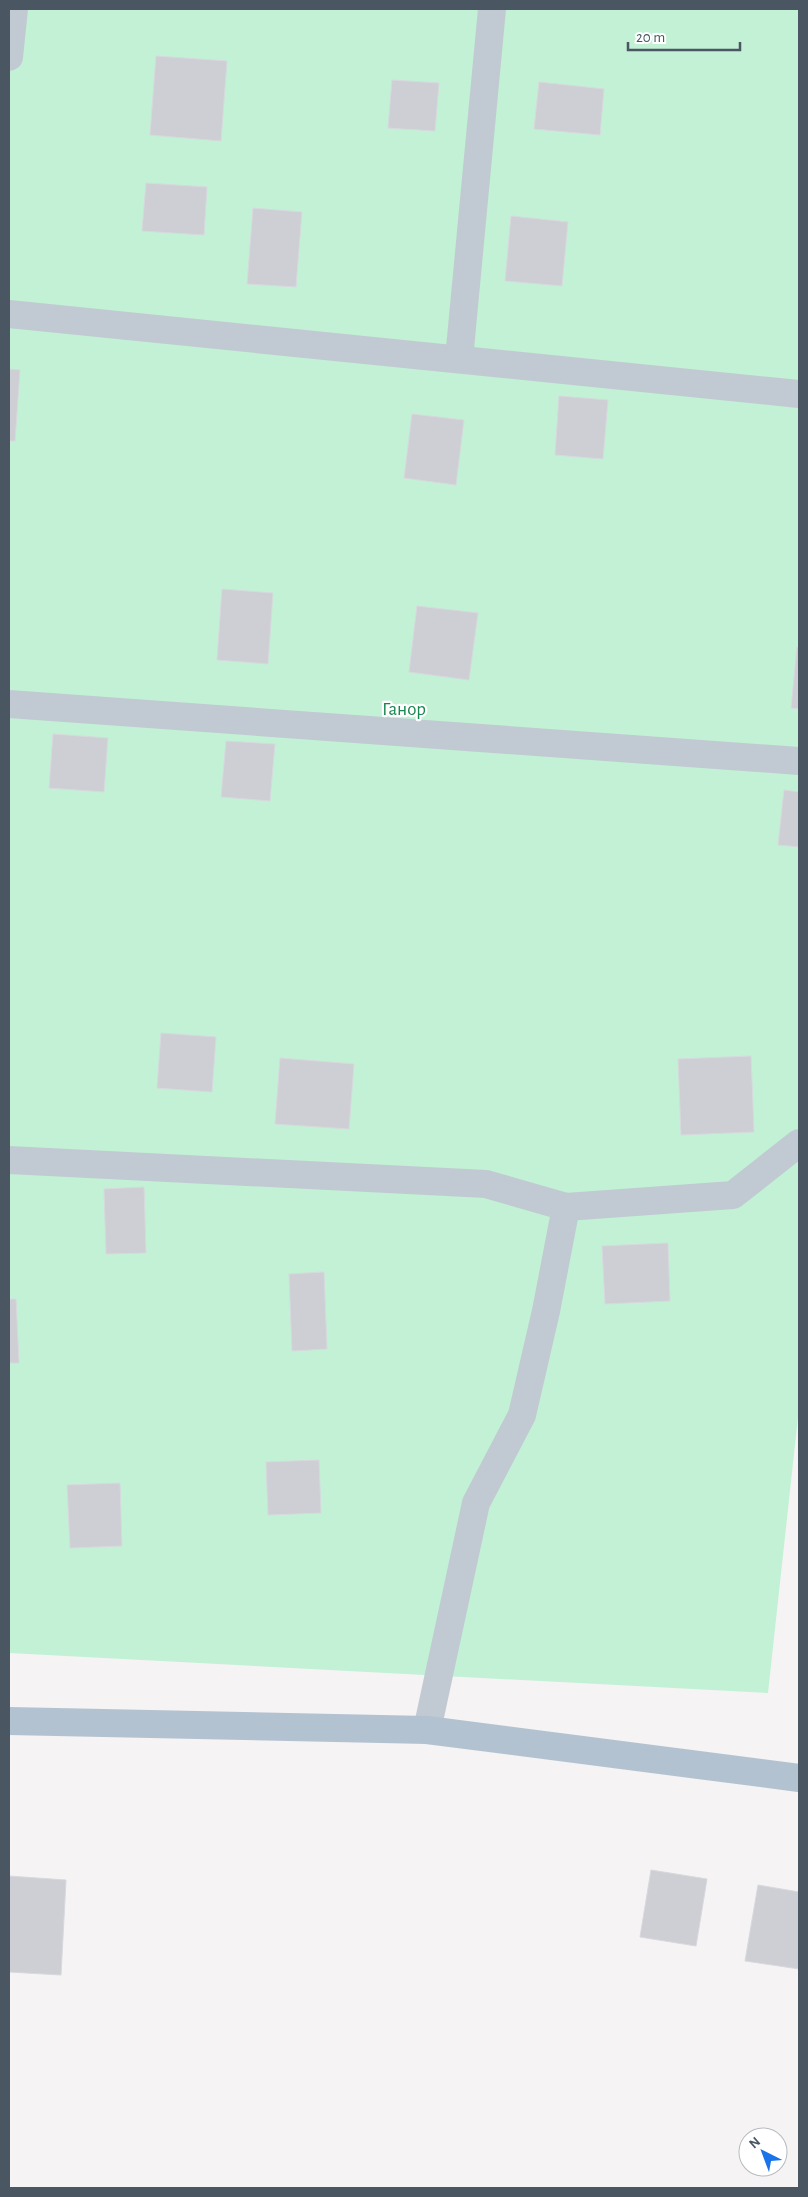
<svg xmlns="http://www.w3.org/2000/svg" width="808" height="2197" font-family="'Alegreya Sans',sans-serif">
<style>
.green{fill:#c3f1d5}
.building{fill:#cdcfd5;stroke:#d7d9de}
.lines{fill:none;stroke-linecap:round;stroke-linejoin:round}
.minor{stroke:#c1cad2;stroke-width:28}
.major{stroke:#b3c2d1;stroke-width:28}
.labels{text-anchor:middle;stroke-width:4.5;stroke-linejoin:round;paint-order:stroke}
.park-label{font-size:19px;fill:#17864f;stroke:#fff}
</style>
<rect width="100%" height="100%" fill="#f5f3f3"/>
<polygon class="green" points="9,9 799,9 799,1408 768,1693 9,1653"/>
<g class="building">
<polygon points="156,56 227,61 221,141 150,135"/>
<polygon points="392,80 439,83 435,131 388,128"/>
<polygon points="539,82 604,89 600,135 534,129"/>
<polygon points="146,183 207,187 204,235 142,231"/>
<polygon points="253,208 302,212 296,287 247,284"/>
<polygon points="511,216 568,222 562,286 505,281"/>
<polygon points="9,369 20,370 15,441 9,441"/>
<polygon points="559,396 608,400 603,459 555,455"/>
<polygon points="412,414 464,420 456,485 404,478"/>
<polygon points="222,589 273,593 268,664 217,660"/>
<polygon points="417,606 478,613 469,680 409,672"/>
<polygon points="797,647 799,647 799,709 791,708"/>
<polygon points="53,734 108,738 104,792 49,788"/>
<polygon points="226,741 275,744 270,801 221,797"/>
<polygon points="784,790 799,792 799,847 778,845"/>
<polygon points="161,1033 216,1037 212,1092 157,1088"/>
<polygon points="751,1056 754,1132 681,1135 678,1059"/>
<polygon points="280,1058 354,1064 349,1129 275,1124"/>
<polygon points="144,1187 146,1253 106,1254 104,1189"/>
<polygon points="668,1243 670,1301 605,1304 602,1246"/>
<polygon points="324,1272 327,1349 292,1351 289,1274"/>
<polygon points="9,1299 16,1299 19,1363 9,1363"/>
<polygon points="319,1460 321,1513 268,1515 266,1462"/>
<polygon points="120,1483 122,1546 70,1548 67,1485"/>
<polygon points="651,1870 707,1879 696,1946 640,1937"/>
<polygon points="9,1876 66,1880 61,1975 9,1972"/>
<polygon points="758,1885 799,1892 799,1969 745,1961"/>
</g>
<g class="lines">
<g class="minor">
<polyline points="9,57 14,9"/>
<polyline points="9,314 799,394"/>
<polyline points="459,359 492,9"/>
<polyline points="9,704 799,761"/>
<polyline points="9,1160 486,1184 566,1207"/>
<polyline points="427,1730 476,1503 522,1415 546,1311 566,1207 733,1195 799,1143"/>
</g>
<polyline class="major" points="9,1721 427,1730 799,1778"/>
</g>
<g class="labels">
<g class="park-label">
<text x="404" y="715">Ганор</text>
</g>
</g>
<rect width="808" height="2197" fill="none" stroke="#4a5661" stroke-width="20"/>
<g transform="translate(763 2152) rotate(318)"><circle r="24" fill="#ffffff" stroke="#b7bbc0"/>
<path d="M0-4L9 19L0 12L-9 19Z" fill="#1a73e8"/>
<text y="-8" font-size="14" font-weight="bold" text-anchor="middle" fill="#4a5661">N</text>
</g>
<path d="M628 42v8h112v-8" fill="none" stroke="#4a5661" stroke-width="2.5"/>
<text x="636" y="42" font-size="15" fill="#4a5661" stroke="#ffffff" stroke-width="4" paint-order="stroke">20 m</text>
</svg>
